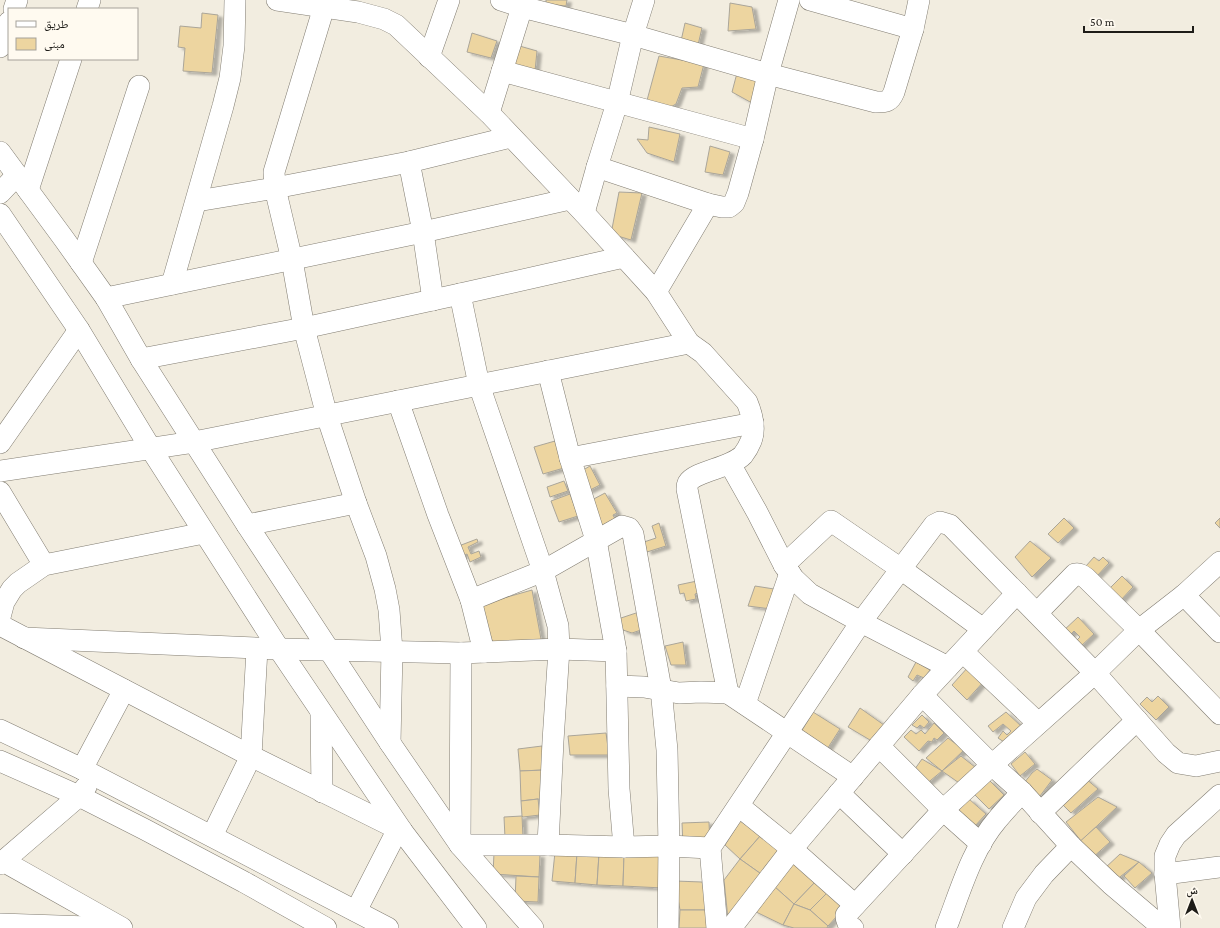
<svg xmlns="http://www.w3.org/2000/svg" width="1220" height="928" font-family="'Crimson Pro','Noto Naskh Arabic',serif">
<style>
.building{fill:#edd5a0;stroke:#aaa599;filter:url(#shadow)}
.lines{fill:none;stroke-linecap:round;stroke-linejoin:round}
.minor-casing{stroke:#827d72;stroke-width:22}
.minor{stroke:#fff;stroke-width:21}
</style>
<defs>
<filter id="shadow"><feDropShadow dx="4.5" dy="2.5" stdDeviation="1" flood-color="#0004"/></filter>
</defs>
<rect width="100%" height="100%" fill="#f2ede0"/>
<g class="building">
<polygon points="546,0 567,0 566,6 546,4"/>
<polygon points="730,3 752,7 756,29 728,31"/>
<polygon points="202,13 218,15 212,73 183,71 185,48 178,47 180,26 201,28"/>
<polygon points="685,23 702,28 698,45 681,41"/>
<polygon points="472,33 497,41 491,58 467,52"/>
<polygon points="516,45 537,51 535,71 509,68"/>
<polygon points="659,56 704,64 698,87 682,88 676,104 667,109 646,104"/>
<polygon points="737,73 757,78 752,103 732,92"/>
<polygon points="649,127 680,134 674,162 647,153 637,139 648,140"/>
<polygon points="710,146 730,152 723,175 705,172"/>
<polygon points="619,192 642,193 631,240 611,234"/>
<polygon points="555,441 564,468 543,474 534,447"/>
<polygon points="590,466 600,485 588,491 578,473"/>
<polygon points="564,481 568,491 550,497 547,487"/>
<polygon points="605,493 617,513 613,515 615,519 601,526 588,502"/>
<polygon points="570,494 578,516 559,522 551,501"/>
<polygon points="1064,518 1074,528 1058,543 1048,534"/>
<polygon points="1220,518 1220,528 1215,523"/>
<polygon points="659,523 666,546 647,552 644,542 656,538 652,526"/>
<polygon points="477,539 478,542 468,547 471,554 479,551 481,557 470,562 467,554 460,557 456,547"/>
<polygon points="1030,541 1051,558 1032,577 1015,557"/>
<polygon points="1094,557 1099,561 1103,557 1109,563 1097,576 1086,566"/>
<polygon points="1122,576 1133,587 1120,601 1108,590"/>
<polygon points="697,581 699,593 695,594 696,599 686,601 684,593 680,594 678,585"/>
<polygon points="755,586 774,589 771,609 748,606"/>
<polygon points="532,590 543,650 496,651 479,605"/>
<polygon points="639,612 644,629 632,633 623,630 618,619"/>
<polygon points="1078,617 1094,634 1080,647 1075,642 1080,637 1074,631 1067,638 1062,632"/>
<polygon points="683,642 686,665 671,665 665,646"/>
<polygon points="916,662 930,670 924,678 917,675 913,681 908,677"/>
<polygon points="969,666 985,680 967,700 952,685"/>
<polygon points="1158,696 1169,707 1156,720 1140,704 1147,697 1152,702"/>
<polygon points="860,708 884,725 870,740 848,727"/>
<polygon points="813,712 840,729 824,754 798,737"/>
<polygon points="1006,712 1022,727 1007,744 998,738 1003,731 1007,735 1011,731 1003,724 993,732 988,726"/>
<polygon points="922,715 929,722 924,728 920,725 917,728 912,725"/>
<polygon points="934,723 944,733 937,740 934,738 932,742 928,741 919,751 904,737 911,730 916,734 921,730 925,734"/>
<polygon points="606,733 609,755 570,755 568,736"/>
<polygon points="948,738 964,750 942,771 926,758"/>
<polygon points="542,746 544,770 520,771 518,749"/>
<polygon points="1025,752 1035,764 1020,776 1011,764"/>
<polygon points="961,756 980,771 962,785 942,771"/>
<polygon points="922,759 942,771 925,785 912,773"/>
<polygon points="1037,769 1052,780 1040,796 1024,783 1032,773"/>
<polygon points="544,770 545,800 538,799 521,801 520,771"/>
<polygon points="1085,778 1098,789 1071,813 1061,803"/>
<polygon points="989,780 1004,795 989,809 974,794"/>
<polygon points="1098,797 1117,807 1081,841 1066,822"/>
<polygon points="538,799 540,815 523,817 522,816 521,801"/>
<polygon points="969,799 986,814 974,827 957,812"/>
<polygon points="522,816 523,837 505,838 504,817"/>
<polygon points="740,821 761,835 740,859 725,845"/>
<polygon points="709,822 710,845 683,846 682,823"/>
<polygon points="1096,827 1110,842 1091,859 1077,844"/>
<polygon points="761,835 784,854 764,876 740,859"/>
<polygon points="555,852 577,853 575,883 552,881"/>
<polygon points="494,853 540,855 539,877 493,874"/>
<polygon points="577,853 599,854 597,885 575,883"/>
<polygon points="599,854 624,855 623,886 597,885"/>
<polygon points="1120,854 1139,862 1111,884 1104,869"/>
<polygon points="624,855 661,855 663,888 623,886"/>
<polygon points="740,859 764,876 728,919 724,880"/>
<polygon points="792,862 818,879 794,904 775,887"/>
<polygon points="1139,862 1152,873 1135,888 1124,876"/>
<polygon points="516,876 539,877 538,902 515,901"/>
<polygon points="818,879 829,891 810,910 794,904"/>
<polygon points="675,881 702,882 708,910 680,910"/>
<polygon points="775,887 794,904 783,925 754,911"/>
<polygon points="829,891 848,904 828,926 810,910"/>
<polygon points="794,904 810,910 828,926 827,928 794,928 783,925"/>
<polygon points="680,910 708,910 708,928 679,928"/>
</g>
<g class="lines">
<g class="minor-casing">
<g id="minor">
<path d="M 277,0 L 358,12 L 384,19 L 396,25 L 489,113 L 584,213 L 656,292 L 689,343 L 703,353 L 747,402 C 752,414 756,429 751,441 C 749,446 746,451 743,455 C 731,468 695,471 688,483 C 687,485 687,487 687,489 L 728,693 L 853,777"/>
<path d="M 501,0 L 522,7 L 633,35 L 768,74 L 876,102 C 886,102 890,102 894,92 L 913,29 L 919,0"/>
<polyline points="810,0 913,29"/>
<polyline points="324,7 274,172 275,188 292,260 304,328 327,416 356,503 376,556 385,589 389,610 392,651 390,743"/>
<polyline points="14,9 17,0"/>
<polyline points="87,9 90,0"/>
<polyline points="0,47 9,22"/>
<polyline points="429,57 449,0"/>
<polyline points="502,71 753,139"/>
<polyline points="489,113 522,7"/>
<polyline points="0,152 64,239 106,298 141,359 247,525 390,743 460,845 533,928"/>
<polyline points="409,162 423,232 433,300"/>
<polyline points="597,167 708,204 722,207 729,207 734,203 738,193 753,139 768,74 789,0"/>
<polyline points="28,190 71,59"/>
<polyline points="0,193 17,175"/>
<polyline points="197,201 275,188 409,162 511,137"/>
<polyline points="584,213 597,167 617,103 633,35 644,0"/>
<polyline points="0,214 79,330 151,449 279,649 402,831 476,928"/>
<polyline points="81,263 139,86"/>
<polyline points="172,284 223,106 230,78 234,46 235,0"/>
<polyline points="656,292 708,204"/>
<polyline points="460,294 479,385 543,571 558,626 559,649 553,741 548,845 460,845 461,653"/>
<polyline points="106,298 423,232 570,199"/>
<polyline points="141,359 304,328 460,294 624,257"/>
<polyline points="548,371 570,458 596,540 616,651 619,789 624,847"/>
<polyline points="398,401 438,515 471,600 484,652"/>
<polyline points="0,443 79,330"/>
<polyline points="570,458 753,423"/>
<polyline points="730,464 757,512 784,565 794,579 810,594 861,622 948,667"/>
<polyline points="0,471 194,442 689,343"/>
<polyline points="0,492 44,565"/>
<polyline points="247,525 356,503"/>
<polyline points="784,565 831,521 901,569 983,629"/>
<polyline points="1184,595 1220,632"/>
<polyline points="471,600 543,571 622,526 629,528 633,534 661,689 667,750 669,846 668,928"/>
<path d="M 1037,613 L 1075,574 C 1079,573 1082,575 1086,578 L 1139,630 L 1220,714"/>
<polyline points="0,617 4,602 12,589 18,583 44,565 204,533"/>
<polyline points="0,625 251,756 402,831"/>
<polyline points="24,638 279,649 461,653 559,649 616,651"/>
<polyline points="963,652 1038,723"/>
<polyline points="617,686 644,687 679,693 701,692 728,693"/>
<polyline points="922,695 992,765 1022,792 1071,846 1111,884 1163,928"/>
<polyline points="745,704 790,573"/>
<polyline points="321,713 322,792"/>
<polyline points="0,730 82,769 388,928"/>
<polyline points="879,746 943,810 981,844"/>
<polyline points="0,761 79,796 144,829 244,882 326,928"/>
<polyline points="82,769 124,690"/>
<polyline points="839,793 903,854"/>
<polyline points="739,806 792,849 855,905"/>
<polyline points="1040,813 1137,720"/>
<polyline points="212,836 251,756 257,649"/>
<polyline points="548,845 624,847 669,846 710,848"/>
<polyline points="3,861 122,928"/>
<polyline points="0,864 79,796 86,787"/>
<polyline points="1165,874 1220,867"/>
<polyline points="356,911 398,829"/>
<polyline points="0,924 118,928"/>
<polyline points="717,928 710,848 861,622 934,525 940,522 950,525 1095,673 1166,753 1178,763 1196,766 1220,761"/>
<polyline points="731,928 792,849 922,695 1017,593"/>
<path d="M 853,928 C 848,926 846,920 846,915 L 943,810 L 992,765 L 1095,673 L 1139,630 L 1184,595 L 1220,562"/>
<path d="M 946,928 C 960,892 972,849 997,820 C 1005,810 1014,801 1022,792"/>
<polyline points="1013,928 1026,898 1044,874 1071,846"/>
<polyline points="1170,928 1165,874 1165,856 1170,844 1176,835 1220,795"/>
</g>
</g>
<use href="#minor" class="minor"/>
</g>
<rect x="8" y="8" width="130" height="52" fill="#fffaf0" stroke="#a5a19a"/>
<rect x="16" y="21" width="20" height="6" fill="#ffffff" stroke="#a5a19a"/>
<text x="44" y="28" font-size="12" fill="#1e1c18">طريق</text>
<rect x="16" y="38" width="20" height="12" fill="#edd5a0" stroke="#a5a19a"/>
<text x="44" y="48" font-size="12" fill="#1e1c18">مبنى</text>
<g transform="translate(1192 900)" stroke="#fffaf0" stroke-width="3" paint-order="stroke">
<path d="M0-3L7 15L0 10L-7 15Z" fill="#1e1c18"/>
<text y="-6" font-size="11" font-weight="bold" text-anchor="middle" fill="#1e1c18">ش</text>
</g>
<path d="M1084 26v6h109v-6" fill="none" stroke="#1e1c18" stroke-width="2"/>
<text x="1090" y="26" font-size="12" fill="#1e1c18" stroke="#fffaf0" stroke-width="3" paint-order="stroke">50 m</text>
</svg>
